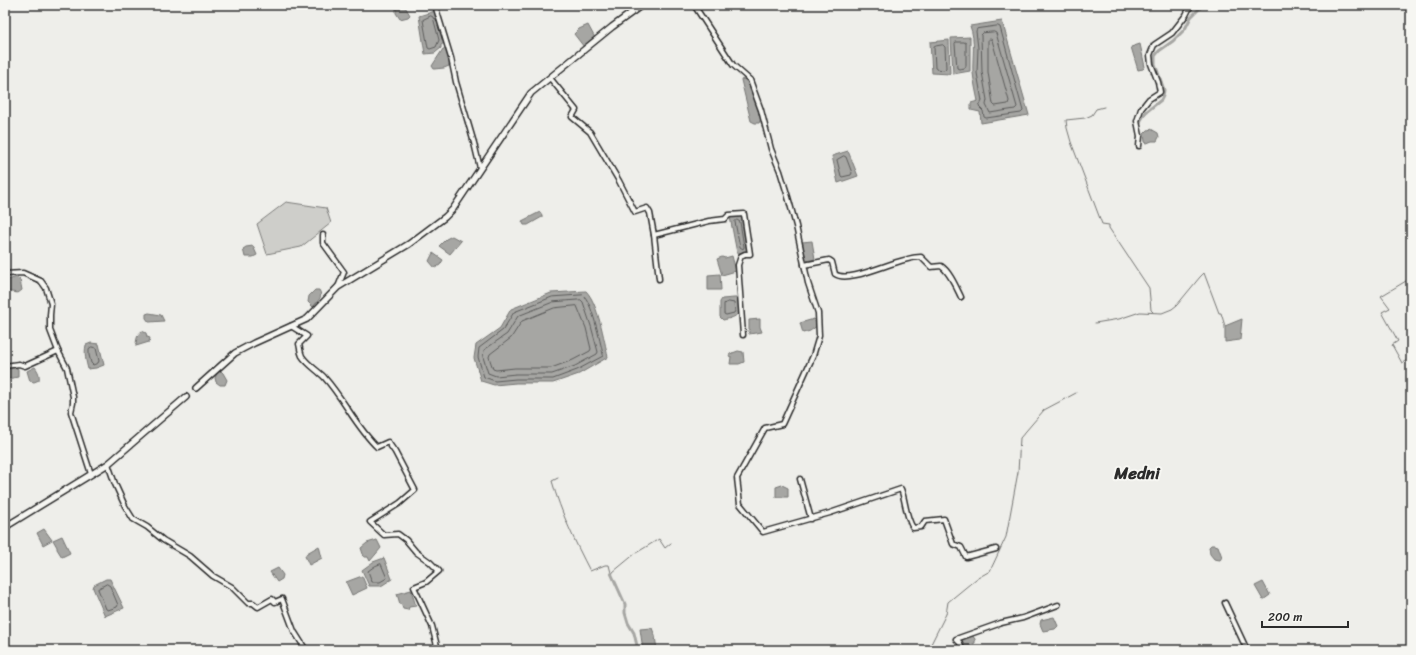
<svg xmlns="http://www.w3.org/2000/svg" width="1416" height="655" font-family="Sriracha,sans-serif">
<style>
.green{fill:#cececa;stroke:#7c7c7a}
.water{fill:#a6a6a3;stroke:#757573}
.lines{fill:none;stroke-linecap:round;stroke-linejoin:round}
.shore{stroke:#5c5c5b;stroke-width:1}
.stream{stroke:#757573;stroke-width:1}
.canal{stroke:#a6a6a3;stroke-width:3}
.minor-casing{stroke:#2b2b2b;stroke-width:7}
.major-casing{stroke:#2b2b2b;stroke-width:8}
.minor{stroke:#f6f6f2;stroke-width:4}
.major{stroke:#f6f6f2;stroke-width:5}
.labels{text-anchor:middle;stroke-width:4;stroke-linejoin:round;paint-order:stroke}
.quarter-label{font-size:17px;font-weight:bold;fill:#2b2b2b;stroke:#f6f6f2}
</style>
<rect width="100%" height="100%" fill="#eeeeea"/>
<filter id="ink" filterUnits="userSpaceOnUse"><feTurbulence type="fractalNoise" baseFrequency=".025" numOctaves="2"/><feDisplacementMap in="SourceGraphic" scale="8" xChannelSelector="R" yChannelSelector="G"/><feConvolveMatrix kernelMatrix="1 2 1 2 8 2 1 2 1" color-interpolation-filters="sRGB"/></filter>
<g filter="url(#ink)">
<polygon class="green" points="286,202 326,208 331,223 301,247 267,254 257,224"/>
<g class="water">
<polygon points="399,5 404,5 410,15 408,17 400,19 396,13 396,8"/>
<polygon points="435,11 444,43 441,45 441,48 435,53 425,54 419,16"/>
<path d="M 1002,21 L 1029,115 L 981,123 L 980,112 L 971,110 L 971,103 L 978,101 C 976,92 974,82 973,73 C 972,57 976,41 970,26 Z"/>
<polygon points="588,25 595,38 584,47 574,34 579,29"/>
<polygon points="970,37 970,71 953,74 951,38"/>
<polygon points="949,40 950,74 932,73 930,42"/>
<polygon points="1140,44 1145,67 1143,69 1138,70 1131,47"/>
<polygon points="443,49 447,49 450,60 449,66 444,68 434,69 432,66"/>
<polygon points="743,79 749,81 761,119 759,123 755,123 751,121 741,80"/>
<polygon points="1151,129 1158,133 1159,137 1157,141 1152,141 1147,143 1145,142 1144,134 1148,130"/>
<polygon points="848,151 858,176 838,183 832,156"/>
<polygon points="540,212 542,215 542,217 528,225 524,225 522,221"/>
<polygon points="743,215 749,253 737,253 730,217"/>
<polygon points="452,236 461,241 450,254 439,246 446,239"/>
<polygon points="812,241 815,259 806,261 802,242"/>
<polygon points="253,246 257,255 253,257 245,257 243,249 246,247"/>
<polygon points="433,253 443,260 440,265 435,268 429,261"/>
<polygon points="732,256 736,271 722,275 717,259 722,257 725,258"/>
<polygon points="720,274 721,290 708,290 708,275"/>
<polygon points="17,277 20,280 22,290 18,293 5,291 5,281"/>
<path d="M 315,290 L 319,290 C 324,297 317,301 313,307 L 308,302 L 309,296 Z"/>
<path d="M 586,291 C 598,303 604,340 608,357 L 579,374 L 553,383 L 516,383 L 494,385 L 481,381 L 474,358 L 476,345 L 500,328 L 511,309 L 551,293 Z"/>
<path d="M 734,298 L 737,298 C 742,314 738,317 723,320 L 720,317 L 720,302 L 722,299 Z"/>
<polygon points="149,313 161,315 164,321 149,322 146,318 146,314"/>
<polygon points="760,319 760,327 762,332 749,334 749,320"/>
<polygon points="814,319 817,326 810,331 803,333 800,323"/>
<polygon points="1242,319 1240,340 1225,342 1225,326"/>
<path d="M 142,331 L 146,333 L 147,337 L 150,338 L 149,342 L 136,346 C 136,341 137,334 142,331 Z"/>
<path d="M 91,343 L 99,344 L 104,365 L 96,368 L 88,369 C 86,361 84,354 86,345 Z"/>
<polygon points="738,351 743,352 744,362 739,364 730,364 731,357 729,356 730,354"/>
<polygon points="13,366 18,369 18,377 7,379 5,379 5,368"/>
<path d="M 35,367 C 38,371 40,375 39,380 L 34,382 L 30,381 L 27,371 Z"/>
<polygon points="218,371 221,371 223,373 227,380 225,385 220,385 216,382 215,378"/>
<polygon points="782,485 788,488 788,497 776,497 776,487"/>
<polygon points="44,529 52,540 43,545 37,533"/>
<polygon points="62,536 70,553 62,557 57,549 57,547 53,540"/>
<polygon points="377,540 381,548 370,561 368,557 364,557 361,548 367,543"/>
<polygon points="1211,545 1215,545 1218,546 1222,557 1220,560 1214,559 1210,554 1209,547"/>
<polygon points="319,546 322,558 309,565 305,556 307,553"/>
<polygon points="384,558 392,579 381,586 369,586 362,570 373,562"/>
<polygon points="278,568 283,575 282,579 277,582 270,572"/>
<polygon points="362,576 367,588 352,595 346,582"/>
<polygon points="106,579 110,579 124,608 105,616 93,588 94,585"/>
<polygon points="1263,582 1270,595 1263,600 1255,586"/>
<polygon points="411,590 416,606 409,607 408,610 403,609 402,606 400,604 397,594"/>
<polygon points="1054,617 1058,626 1055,629 1043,631 1040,624 1041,620"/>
<polygon points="652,628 655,636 657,650 643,650 640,629"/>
<polygon points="972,635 975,639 975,643 966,647 960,641"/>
</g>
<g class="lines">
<g class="shore">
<polygon points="431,16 433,17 439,40 436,47 430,49 428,48 423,20"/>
<polygon points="998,26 1000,27 1023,111 1021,113 986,118 984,117 983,111 979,107 982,101 977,73 978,48 976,31 977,29"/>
<polygon points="994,32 996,33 1017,107 1015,109 990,113 986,105 987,100 982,72 981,35 983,33"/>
<polygon points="990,39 992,40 1009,101 1008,104 995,106 993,104 988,72 988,41"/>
<polygon points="956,42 964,42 966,43 966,66 965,68 959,69 957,68 955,44"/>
<polygon points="943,45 945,47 946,68 944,70 937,69 935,68 934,47 936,46"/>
<polygon points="844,156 846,157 852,173 851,175 842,177 841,176 837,160"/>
<polygon points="737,220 740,222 744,247 743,249 740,247 735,222"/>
<path d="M 583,295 C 592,301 600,342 603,354 L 603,356 L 577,370 L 553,379 L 516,379 L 495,381 L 484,377 L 478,357 L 479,348 L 503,330 L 514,312 L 552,297 Z"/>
<polygon points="581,300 583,302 591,326 598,352 597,354 575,366 552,374 516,374 496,376 488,373 483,357 484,350 507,334 518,316 553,302"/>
<polygon points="729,302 734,303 735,311 734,313 726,315 724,314 724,304"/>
<polygon points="577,306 586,328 591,349 590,351 573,360 551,368 515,368 496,370 493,369 489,357 490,354 511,338 522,321 554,308"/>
<polygon points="92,347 96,348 99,361 98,363 93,365 91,363 89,355 89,349"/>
<polygon points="381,564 387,578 380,582 372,582 368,571 375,566"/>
<polygon points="107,584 110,586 118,605 117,607 108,610 106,609 98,589"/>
</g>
<g class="stream">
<polyline points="1104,107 1096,109 1092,115 1085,118 1066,120 1067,128 1071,142 1102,224 1109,225 1109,228 1149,288 1151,310 1153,312"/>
<polyline points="1411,278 1381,296 1390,308 1382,312 1398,341 1392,345 1402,363 1411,358"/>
<polyline points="1095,323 1119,319 1140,312 1162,313 1172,309 1177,305 1200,277 1204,273 1219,313 1221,313 1225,326"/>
<path d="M 558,478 L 552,481 C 561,513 575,542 590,571 L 605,565 L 609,565 L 611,573"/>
<polyline points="612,576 613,572 636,553 659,539 665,548 671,543"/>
<polyline points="928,650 946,614 948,602 976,579 990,571 1006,537 1018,472 1020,438 1044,410 1076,393"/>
</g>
<g class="canal">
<polyline points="1139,126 1141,120 1146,112 1161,100 1163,96 1164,90 1155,64 1155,56 1159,51 1173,41 1185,29 1191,17 1203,5"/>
<polyline points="611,573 625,604 625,613 628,623 634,633 638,650"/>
</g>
<g class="minor-casing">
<g id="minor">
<polyline points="435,5 451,58 456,82 474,143 480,168"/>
<polyline points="629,5 631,13"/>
<path d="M 694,5 L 733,65 L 750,80 L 761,110 L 771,149 L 780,171 L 788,197 L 796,226 L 808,283 L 818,313 L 819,336 L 813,356 L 782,424 L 765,428 L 737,478 L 740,504 L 763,532 L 830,513 L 901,489 C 906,502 905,515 913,528 L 921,527 L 925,521 L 944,519 L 953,544 L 961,547 L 966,557 L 996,549"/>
<polyline points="550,78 576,110 572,117 590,132 619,181 635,212 647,208 650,213 654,235 709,221 725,219 729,215 744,214 750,254 745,254 741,256 738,265 743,335"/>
<polyline points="1139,146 1140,136 1137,121 1141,109 1149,99 1160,92 1158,82 1151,64 1150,55 1154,45 1172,33 1186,15 1191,5"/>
<polyline points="323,235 323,243 344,272 338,287"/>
<polyline points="654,235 659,279"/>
<path d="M 804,265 L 829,260 L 832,262 L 835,274 C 850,285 900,256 921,257 L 931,267 L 941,266 C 950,272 956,287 961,297"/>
<polyline points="5,274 23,273 41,281 46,288 51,304 50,315 50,330 58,351 67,368 73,397 73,403 71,412 91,474"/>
<path d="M 291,326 L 307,336 L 299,344 C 300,347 300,352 302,356 C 307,364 317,370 324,377 C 344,399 356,427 377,447 L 388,442 L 395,452 L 415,490 L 400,503 L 370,522 L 384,535 L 398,534 L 406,540 L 416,552 L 430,562 L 439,571 L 426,582 L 414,587 L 432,626 L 438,650"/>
<polyline points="5,366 19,364 25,366 58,351"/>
<polyline points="108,464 115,484 125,506 133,519 147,527 163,540 190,556 213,576 232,587 248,603 253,603 258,607 272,599 275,602 282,599 294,631 306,650"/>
<polyline points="800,479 811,519"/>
<polyline points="1225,603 1247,650"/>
<polyline points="962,650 960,643 956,639 1001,623 1023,618 1058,605"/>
</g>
</g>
<g class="major-casing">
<g id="major">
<polyline points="196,388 235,353 254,343 307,319 338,287 409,244 445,217 453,209 531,93 612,27 642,5"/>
<polyline points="5,527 108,464 186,397"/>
</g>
</g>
<use href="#minor" class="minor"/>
<use href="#major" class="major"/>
</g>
</g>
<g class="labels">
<g class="quarter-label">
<text x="1137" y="479">Medni</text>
</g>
</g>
<rect width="1416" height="655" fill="none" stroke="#f6f6f2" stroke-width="20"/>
<rect x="10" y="10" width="1396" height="635" fill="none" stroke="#2b2b2b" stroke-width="1.5" filter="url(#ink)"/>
<path d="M1262 621v6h86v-6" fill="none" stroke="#2b2b2b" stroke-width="2"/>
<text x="1268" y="621" font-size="12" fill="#2b2b2b" stroke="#f6f6f2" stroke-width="3" paint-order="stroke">200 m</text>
</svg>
